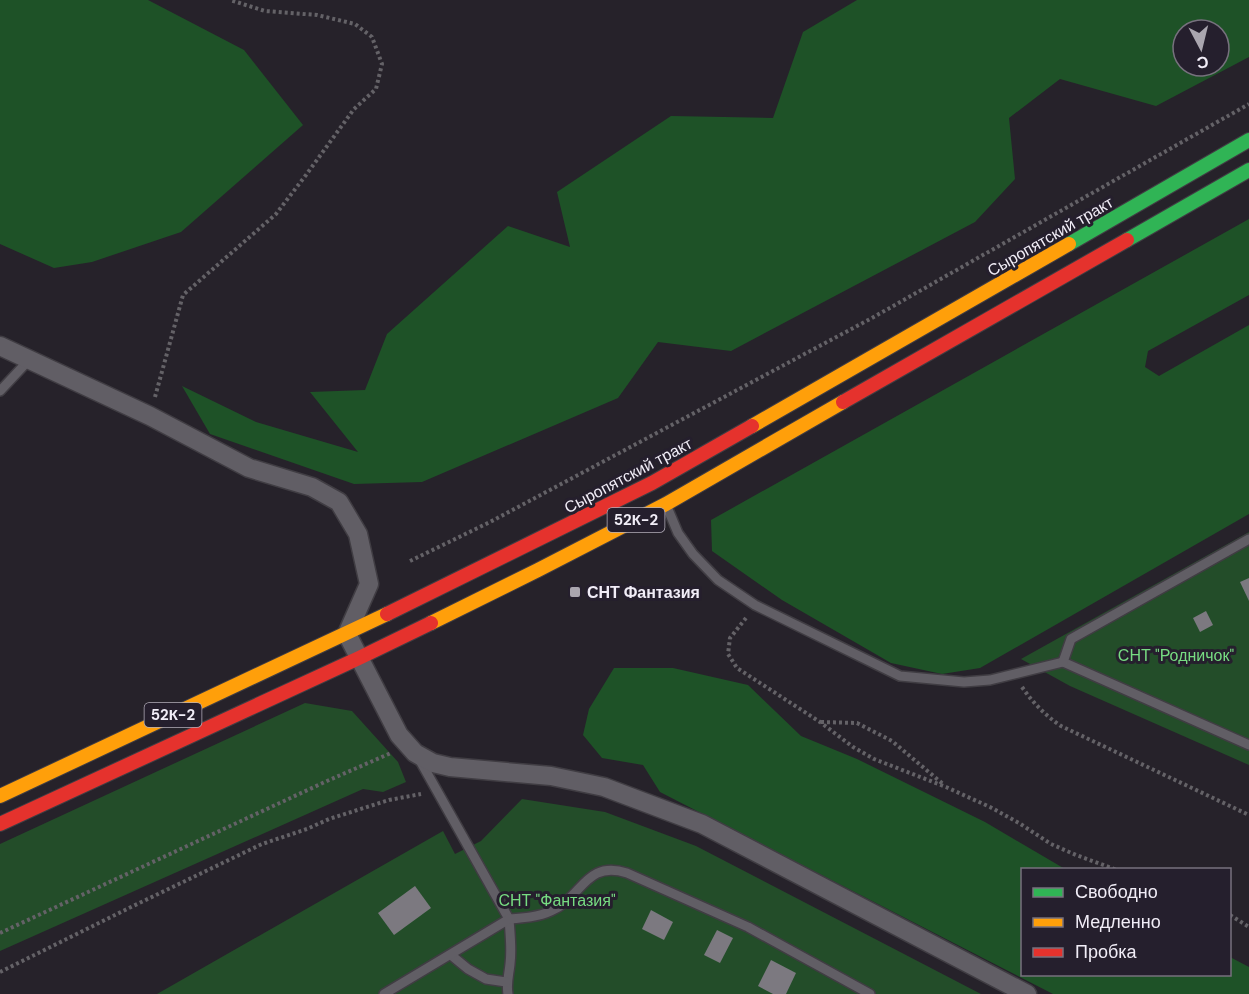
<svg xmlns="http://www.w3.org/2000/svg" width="1249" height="994" font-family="'DM Sans',sans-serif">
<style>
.green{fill:#234d29}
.forest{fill:#1e5227;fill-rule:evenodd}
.building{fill:#7c7980}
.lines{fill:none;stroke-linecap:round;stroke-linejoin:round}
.lane-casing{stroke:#403d43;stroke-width:12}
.street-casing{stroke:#403d43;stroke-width:21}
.fast-casing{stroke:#403d43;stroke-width:16}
.slow-casing{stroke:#403d43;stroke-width:16}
.jam-casing{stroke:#403d43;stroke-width:16}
.path{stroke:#646267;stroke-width:4;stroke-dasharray:3 3;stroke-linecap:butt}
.lane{stroke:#615e65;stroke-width:9}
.street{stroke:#615e65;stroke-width:18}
.fast{stroke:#30b455;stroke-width:14}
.slow{stroke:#ff9f0a;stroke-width:14}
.jam{stroke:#e5322d;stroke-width:14}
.poi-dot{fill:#aaa6af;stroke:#251f2d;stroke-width:2}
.labels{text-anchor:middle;stroke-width:6;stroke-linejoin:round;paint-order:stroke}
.shield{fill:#251f2d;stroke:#b4afba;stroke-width:1.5}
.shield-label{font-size:15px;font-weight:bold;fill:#f1edf7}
.street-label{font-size:16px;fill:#f1edf7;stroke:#251f2d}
.poi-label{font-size:16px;font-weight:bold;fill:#f1edf7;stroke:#251f2d;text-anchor:start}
.park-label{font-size:16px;fill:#77dc82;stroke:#251f2d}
</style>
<rect width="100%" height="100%" fill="#26222a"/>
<g class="green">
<polygon points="1249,532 1249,765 1070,686 1021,659"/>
<polygon points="305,703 352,711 398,762 406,782 383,792 363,789 0,951 0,844"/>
<polygon points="522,799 605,812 696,846 981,994 157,994 443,831 455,854 481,841"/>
</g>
<g class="forest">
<polygon points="0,0 148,0 244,50 303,125 181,232 92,262 54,268 0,244"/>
<path d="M 857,0 L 1249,0 L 1249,57 L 1156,106 L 1060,79 L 1009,118 L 1015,179 L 975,222 L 731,351 L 658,342 L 618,398 L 422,482 L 354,484 L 210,434 L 182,386 L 256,422 L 358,452 L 310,392 L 365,390 L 387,334 L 508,226 L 570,247 L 557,192 L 671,116 L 773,118 L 803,32 ZM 1183,30 L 1219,30 L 1219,66 L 1183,66 Z"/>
<polygon points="1249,219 1249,295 1148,351 1145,367 1159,376 1249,325 1249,514 980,668 942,674 891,663 782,600 712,551 711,520"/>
<polygon points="614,668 673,668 748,685 801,736 857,759 985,822 1065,869 1022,870 1022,974 1230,974 1230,957 1249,967 1249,994 1053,994 660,792 643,765 602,758 583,735 589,709"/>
</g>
<g class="building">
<polygon points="1249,578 1249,601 1240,582"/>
<polygon points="1206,611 1213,625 1200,632 1193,618"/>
<polygon points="415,886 431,908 394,935 378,913"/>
<polygon points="651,910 673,922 664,940 642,929"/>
<polygon points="717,930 733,938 720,963 704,955"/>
<polygon points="771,960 796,973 786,994 773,994 758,986"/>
</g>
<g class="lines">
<g class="lane-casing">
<g id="lane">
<polyline points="0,391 28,361"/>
<polyline points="667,507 678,533 693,554 718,580 755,605 900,676 964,682 990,680 1063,662 1249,745"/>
<polyline points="1063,662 1071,639 1249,539"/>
<path d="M 418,757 L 509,919 C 510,934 512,949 510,964 C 509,975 506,983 508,994"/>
<polyline points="451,955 468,969 486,979 506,982"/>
<path d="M 384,994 L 509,919 C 523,918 538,917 551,911 C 583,897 585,860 627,873 L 748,927 L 870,994"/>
</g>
</g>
<g class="street-casing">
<polyline id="street" points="0,346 150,416 249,468 312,487 339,502 358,534 369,584 347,634 399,735 415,753 433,763 450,767 551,776 604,787 702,824 1027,994"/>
</g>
<g class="fast-casing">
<g id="fast">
<polyline points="1127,240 1249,170"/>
<polyline points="1069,244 1249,140"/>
</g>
</g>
<g class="slow-casing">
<g id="slow">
<polyline points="752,426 1069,244"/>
<polyline points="431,623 538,570 666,504 843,402"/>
<polyline points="0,796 387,614"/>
</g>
</g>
<g class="jam-casing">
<g id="jam">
<polyline points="843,402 1127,240"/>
<polyline points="387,614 652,483 752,426"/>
<polyline points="0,824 359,658 431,623"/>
</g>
</g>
<g class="path">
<polyline points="155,397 183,295 276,214 306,175 354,109 376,89 382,64 372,37 355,24 317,15 265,11 230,0"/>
<polyline points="410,561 490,522 872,318 1249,104"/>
<polyline points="746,618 730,638 728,654 737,668 820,722 853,747 874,759 946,787 990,807 1019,823 1051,844 1076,855 1117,870"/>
<path d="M 1022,687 C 1033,703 1045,715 1061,726 L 1249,815"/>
<polyline points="821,722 857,723 892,741 943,784"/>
<polyline points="1230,915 1249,927"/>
<polyline points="0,933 327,781 391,753"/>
<polyline points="0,972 129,908 262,844 307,829 329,819 389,800 421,794"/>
</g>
<use href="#lane" class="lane"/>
<use href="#street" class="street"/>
<use href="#fast" class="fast"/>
<use href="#slow" class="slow"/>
<use href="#jam" class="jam"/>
</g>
<rect class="poi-dot" x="569" y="586" width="12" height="12" rx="3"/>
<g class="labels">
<g class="shield">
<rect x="607.5" y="508" width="57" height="24" rx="4.5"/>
<rect x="144.5" y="703" width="57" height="24" rx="4.5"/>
</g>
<g class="shield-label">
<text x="636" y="525">52К-2</text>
<text x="173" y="720">52К-2</text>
</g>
<g class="street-label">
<text transform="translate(1050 236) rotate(-30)" y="6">Сыропятский тракт</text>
<text transform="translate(628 475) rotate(-28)" y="6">Сыропятский тракт</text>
</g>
<g class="poi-label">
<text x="587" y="598">СНТ Фантазия</text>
</g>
<g class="park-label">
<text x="1176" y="661">СНТ "Родничок"</text>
<text x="557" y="906">СНТ "Фантазия"</text>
</g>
</g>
<rect x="1021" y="868" width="210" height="108" fill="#251f2d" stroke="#77717e" stroke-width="1.5"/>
<rect x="1033" y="888" width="30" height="9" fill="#30b455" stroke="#77717e" stroke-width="1.5"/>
<text x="1075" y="898" font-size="18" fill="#f1edf7">Свободно</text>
<rect x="1033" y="918" width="30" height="9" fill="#ff9f0a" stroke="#77717e" stroke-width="1.5"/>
<text x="1075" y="928" font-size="18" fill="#f1edf7">Медленно</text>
<rect x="1033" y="948" width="30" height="9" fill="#e5322d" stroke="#77717e" stroke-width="1.5"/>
<text x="1075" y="958" font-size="18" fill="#f1edf7">Пробка</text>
<g transform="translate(1201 48) rotate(173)"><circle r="28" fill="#251f2d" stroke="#77717e" stroke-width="1.5"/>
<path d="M0-4.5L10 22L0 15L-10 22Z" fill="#aaa6af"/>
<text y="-9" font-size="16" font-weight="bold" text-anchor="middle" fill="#f1edf7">С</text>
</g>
</svg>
